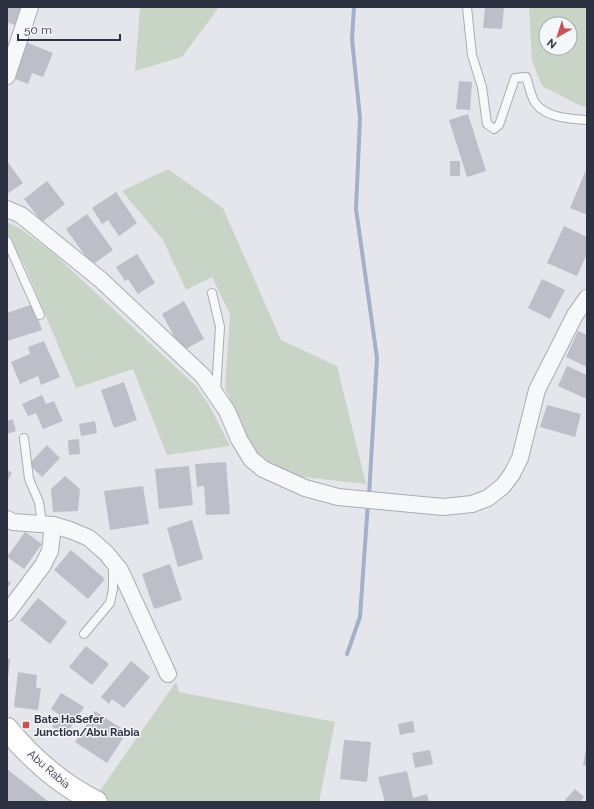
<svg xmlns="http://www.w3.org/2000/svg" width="594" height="809" font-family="Raleway,sans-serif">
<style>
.green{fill:#c8d5c6;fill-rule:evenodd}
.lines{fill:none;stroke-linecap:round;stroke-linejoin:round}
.stream{stroke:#a2b0c9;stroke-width:4}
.building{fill:#bcbfc8}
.lane-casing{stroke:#aaacb5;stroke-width:10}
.street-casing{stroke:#aaacb5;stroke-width:18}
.secondary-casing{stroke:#aaacb5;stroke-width:24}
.lane{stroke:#f7f8fa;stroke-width:8}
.street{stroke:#f7f8fa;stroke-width:16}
.secondary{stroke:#fff;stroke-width:22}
.poi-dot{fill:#c85255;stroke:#f4f6f9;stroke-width:1.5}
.labels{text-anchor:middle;stroke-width:3;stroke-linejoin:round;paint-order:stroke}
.poi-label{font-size:11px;font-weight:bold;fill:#2d3243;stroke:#f4f6f9;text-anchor:start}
.street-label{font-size:11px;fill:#2d3243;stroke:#f4f6f9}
</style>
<rect width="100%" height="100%" fill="#e5e6eb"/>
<g class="green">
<polygon points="140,7 219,7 182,57 135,71"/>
<path d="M 529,7 L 587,7 L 587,106 L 581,106 L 542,86 L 532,61 ZM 546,24 L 570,24 L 570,48 L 546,48 Z"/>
<polygon points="168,169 223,208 281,340 337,366 366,484 294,476 272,467 255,454 225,388 230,314 212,277 186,290 163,240 122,191"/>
<polygon points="7,222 21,229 53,253 196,386 209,405 230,446 167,455 133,369 76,388 25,266 7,236"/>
<polygon points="176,682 179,692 335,722 319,802 110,802 103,799 99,792"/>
</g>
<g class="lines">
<g class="stream">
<polyline points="354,7 352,39 360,118 356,209 377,358 369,496"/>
<polyline points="347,654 360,617 368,502"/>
</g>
</g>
<g class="building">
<polygon points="7,7 24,7 17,26 7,22"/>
<polygon points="485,7 504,7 502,29 483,28"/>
<polygon points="23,41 53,53 43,77 32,73 28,84 13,78"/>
<polygon points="459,81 472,82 470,110 456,109"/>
<polygon points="468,114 486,171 467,177 449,120"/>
<polygon points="7,161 23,183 7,194"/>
<rect x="450" y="161" width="10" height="15"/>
<polygon points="585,172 587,173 587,215 570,208"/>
<polygon points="47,181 65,204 42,222 24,199"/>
<polygon points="116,192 137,223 119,236 108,220 102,224 92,208"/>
<polygon points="87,214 113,250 92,265 66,229"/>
<polygon points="564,226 587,237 587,254 577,276 547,263"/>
<polygon points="137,254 155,283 138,294 128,279 125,281 116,267"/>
<polygon points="542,279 565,290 550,319 528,308"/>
<polygon points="184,301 204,339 182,351 162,314"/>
<polygon points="33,304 42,330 7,341 7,313"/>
<polygon points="578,331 587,335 587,367 566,357"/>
<polygon points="44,341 60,377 41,385 38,376 20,384 11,362 30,354 28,347"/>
<polygon points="567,366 587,375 587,399 558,386"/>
<polygon points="124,382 137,420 114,428 101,390"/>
<polygon points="42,395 46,404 54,401 63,421 43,429 36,413 28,416 22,404"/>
<polygon points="547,405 581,414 575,437 540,427"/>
<polygon points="13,419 16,431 7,434 7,421"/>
<polygon points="95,421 97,433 81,436 79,424"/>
<polygon points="79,439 80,454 69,455 68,440"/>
<polygon points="47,445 60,458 42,477 29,464"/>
<polygon points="226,462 230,514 206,515 204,486 197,487 195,464"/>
<polygon points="189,466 193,505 159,509 155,469"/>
<polygon points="7,470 12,473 7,482"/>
<polygon points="65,476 80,489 78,511 53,512 51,489"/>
<polygon points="143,486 149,524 110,530 104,491"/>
<polygon points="192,520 203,559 178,567 167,528"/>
<polygon points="25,532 42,544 24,569 7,557"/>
<polygon points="71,550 105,579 88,599 54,570"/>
<polygon points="170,564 182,600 154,609 142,574"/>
<polygon points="7,580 11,583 7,588"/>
<polygon points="38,598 67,622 50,644 20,620"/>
<polygon points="86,646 109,664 92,685 69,667"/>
<polygon points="7,659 10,659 8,678 7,678"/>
<polygon points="131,661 150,677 124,708 112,699 109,704 101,697"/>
<polygon points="18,672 37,675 36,688 41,688 38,710 14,707"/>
<polygon points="61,693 84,707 66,735 52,727 60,715 51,709"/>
<polygon points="95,711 127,732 107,763 75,742"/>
<polygon points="413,721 415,732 400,735 398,724"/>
<polygon points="344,740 371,742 367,782 340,779"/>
<polygon points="586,749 587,749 587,766 583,765"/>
<polygon points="430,750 433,764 415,768 412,753"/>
<polygon points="7,769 49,802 8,802"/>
<polygon points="407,771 413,798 427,794 429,802 385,802 378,777"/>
<polygon points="575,789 584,797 580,802 566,802 565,800"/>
</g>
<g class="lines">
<g class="lane-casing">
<g id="lane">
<path d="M 467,7 L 472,55 L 482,87 L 487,124 L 494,129 L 499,125 L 515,78 L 526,77 C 529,85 531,98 536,104 C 547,118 571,119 587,120"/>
<polyline points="7,241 40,315"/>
<polyline points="212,293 220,327 216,391"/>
<polyline points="24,438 29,479 39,502 42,524"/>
<polyline points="84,634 110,603 113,589 113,563"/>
</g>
</g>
<g class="street-casing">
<g id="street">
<polyline points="7,76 30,7"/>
<polyline points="7,209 21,215 101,280 203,376 227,411 239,439 251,459 263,469 305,488 338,497 443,507 472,504 488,498 503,486 512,474 520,458 537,390 575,315 587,298"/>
<polyline points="7,519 13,522 53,525 70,530 89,538 106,553 120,570 168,674"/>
<polyline points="7,613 43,565 50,551 53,525"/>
</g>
</g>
<g class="secondary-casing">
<path id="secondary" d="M 7,729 C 31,758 62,785 96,802"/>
</g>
<use href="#lane" class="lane"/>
<use href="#street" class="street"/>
<use href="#secondary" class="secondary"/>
</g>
<rect class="poi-dot" x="22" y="721" width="8" height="8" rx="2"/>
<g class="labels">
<g class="poi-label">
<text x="34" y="723">Bate HaSefer<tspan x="34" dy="13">Junction/Abu Rabia</tspan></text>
</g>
<g class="street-label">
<text transform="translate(49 769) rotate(41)" y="4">Abu Rabia</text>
</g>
</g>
<rect width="594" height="809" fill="none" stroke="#2d3243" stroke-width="16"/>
<g transform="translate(558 36) rotate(219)"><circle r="19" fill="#f4f6f9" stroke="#a4a8b0"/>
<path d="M0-3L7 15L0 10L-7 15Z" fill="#c85255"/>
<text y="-6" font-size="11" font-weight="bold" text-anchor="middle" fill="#2d3243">N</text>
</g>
<path d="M18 34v6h102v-6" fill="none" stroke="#2d3243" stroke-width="2"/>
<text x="24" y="34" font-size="12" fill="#2d3243" stroke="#f4f6f9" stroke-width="3" paint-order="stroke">50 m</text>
</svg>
